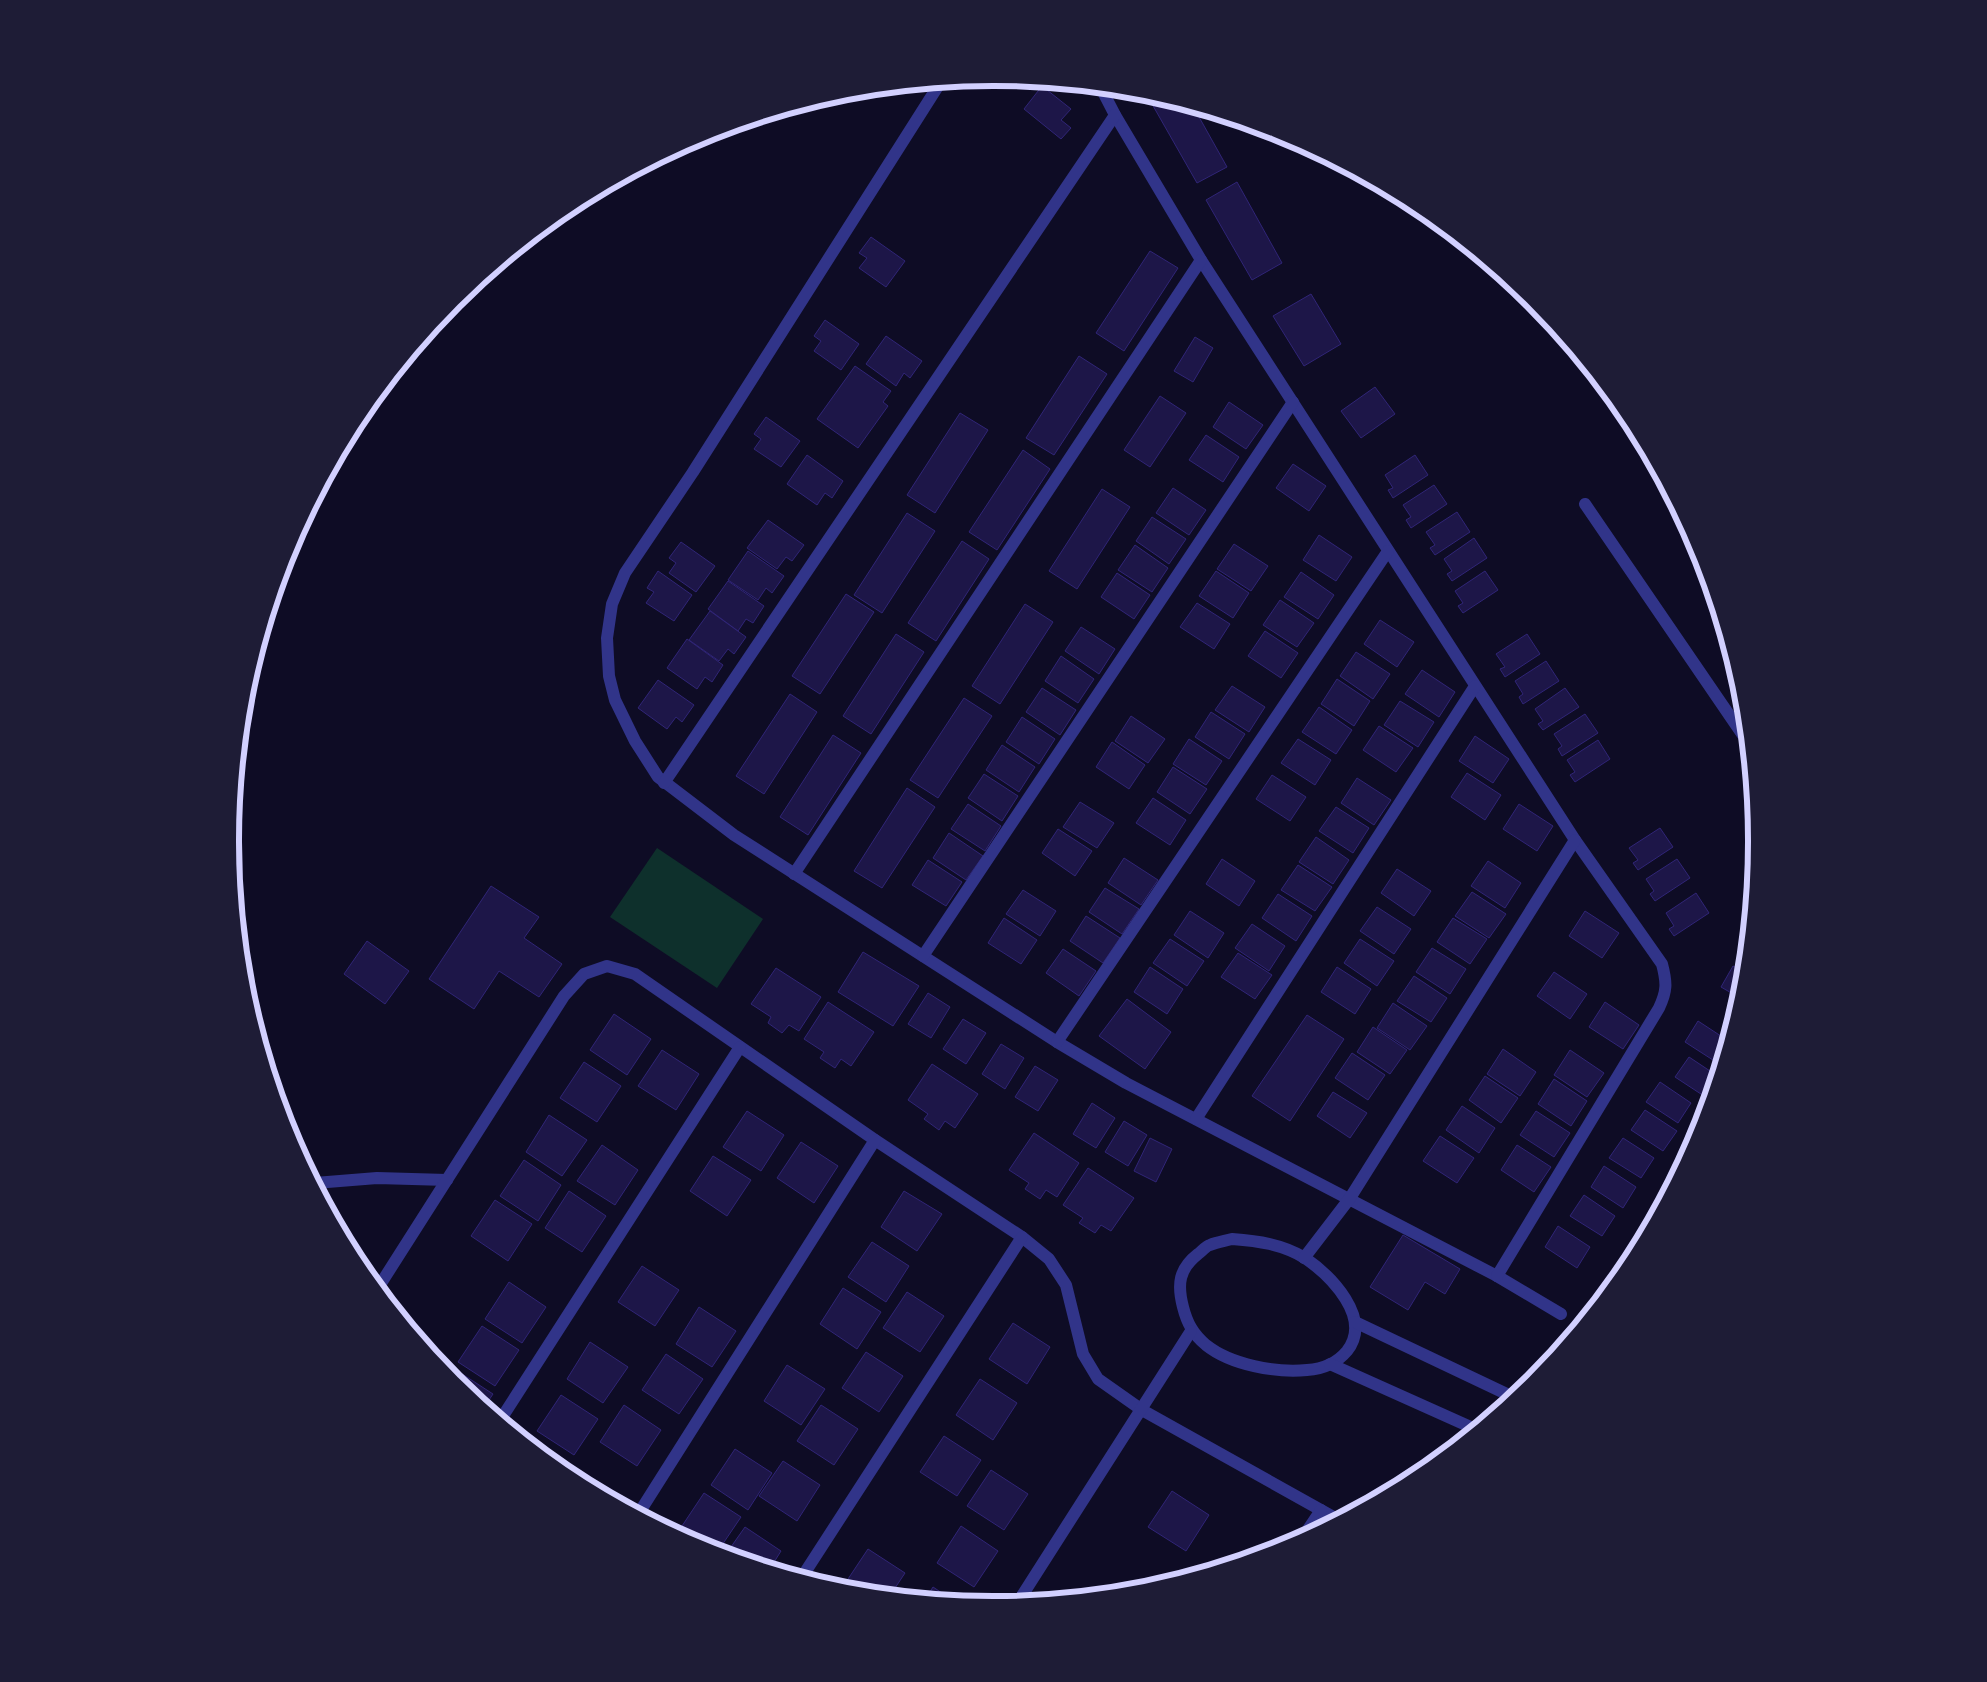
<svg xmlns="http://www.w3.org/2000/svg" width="1987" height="1682" font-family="'Archivo Narrow',sans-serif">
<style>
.green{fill:#0e302c}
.building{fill:#1d1648;stroke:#302577}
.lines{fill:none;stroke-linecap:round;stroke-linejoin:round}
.minor{stroke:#313489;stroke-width:12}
.rim{fill:none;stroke:#d2d0ff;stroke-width:6}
</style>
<rect width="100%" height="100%" fill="#0e0c25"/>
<polygon class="green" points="657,848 763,919 717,988 610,917"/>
<g class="building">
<polygon points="1042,86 1071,109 1061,120 1071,128 1061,139 1024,109"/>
<polygon points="1162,98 1194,108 1227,167 1197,183 1152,104"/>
<polygon points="1237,182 1282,263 1252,280 1206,200"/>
<polygon points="871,237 905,261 886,287 859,268 867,258 859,253"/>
<polygon points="1150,251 1178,268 1124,351 1096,333"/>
<polygon points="1311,294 1341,344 1304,366 1273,316"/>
<polygon points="825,320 859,344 841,370 814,351 821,341 814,336"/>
<polygon points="886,336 922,361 910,378 904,373 896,386 866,364"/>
<polygon points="1195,337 1213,348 1193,382 1174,371"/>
<polygon points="1079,356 1107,374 1054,455 1026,438"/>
<polygon points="855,366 891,391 883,402 888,406 858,448 817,419"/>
<polygon points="1375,387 1395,414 1361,438 1341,411"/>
<polygon points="1160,396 1186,413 1150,467 1124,450"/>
<polygon points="1229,402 1263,425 1246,449 1213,427"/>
<polygon points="960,413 988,430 935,513 907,495"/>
<polygon points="766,417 800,441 781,467 754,449 761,439 754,434"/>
<polygon points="1206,435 1239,457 1223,482 1189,460"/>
<polygon points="1023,450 1050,469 997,550 969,532"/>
<polygon points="807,455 843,481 832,498 825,493 817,505 787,484"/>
<polygon points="1415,455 1428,475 1393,498 1388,490 1393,488 1385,475"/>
<polygon points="1293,464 1326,486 1309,511 1276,488"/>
<polygon points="1434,485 1447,504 1411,528 1406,520 1411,517 1403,505"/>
<polygon points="1173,488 1206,510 1189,535 1156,513"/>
<polygon points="1102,489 1130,507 1077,589 1049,571"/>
<polygon points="1457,512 1470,532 1435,555 1430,548 1435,545 1426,532"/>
<polygon points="907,513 935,531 882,613 854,595"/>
<polygon points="1152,517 1186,539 1169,564 1136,541"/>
<polygon points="768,520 804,545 792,561 786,557 777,569 747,548"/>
<polygon points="1319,535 1352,557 1336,581 1303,560"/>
<polygon points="1474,538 1487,558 1452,581 1447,574 1452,571 1444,559"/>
<polygon points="962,541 989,559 936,641 908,623"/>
<polygon points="681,542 715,566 696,592 669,573 676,563 669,558"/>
<polygon points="1234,544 1268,566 1251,591 1217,569"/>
<polygon points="1135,545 1168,568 1152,592 1118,570"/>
<polygon points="748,551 784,576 772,593 766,588 758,600 728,580"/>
<polygon points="658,571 692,595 674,621 646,603 654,592 647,588"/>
<polygon points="1216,571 1249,593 1233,618 1199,596"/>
<polygon points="1485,571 1498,590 1463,613 1458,606 1463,603 1455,591"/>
<polygon points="1301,572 1334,595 1318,619 1284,597"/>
<polygon points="1117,573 1150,595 1134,619 1101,597"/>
<polygon points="728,581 764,606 753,623 746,619 738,631 708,609"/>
<polygon points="846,594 874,612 820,694 792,676"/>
<polygon points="1280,600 1314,623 1297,647 1263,625"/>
<polygon points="1197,603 1230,624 1214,649 1180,627"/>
<polygon points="1025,604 1053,622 1000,704 972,686"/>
<polygon points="710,611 746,637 734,654 728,649 719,661 689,640"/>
<polygon points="1380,620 1414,642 1397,667 1364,644"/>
<polygon points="1081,627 1115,649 1099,674 1065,651"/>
<polygon points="1265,631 1298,653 1281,678 1248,656"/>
<polygon points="896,634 924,652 871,734 843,716"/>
<polygon points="1527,634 1540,654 1505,677 1500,669 1505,667 1496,654"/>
<polygon points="687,639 723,665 712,682 705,677 697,689 667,668"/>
<polygon points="1356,652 1390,674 1373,699 1340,676"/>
<polygon points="1061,656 1094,679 1078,703 1045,681"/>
<polygon points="1546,661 1559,681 1523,704 1519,697 1523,694 1515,681"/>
<polygon points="1422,670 1455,692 1439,717 1405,694"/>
<polygon points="1337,679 1370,701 1354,726 1321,704"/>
<polygon points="658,680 694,705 682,722 676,717 667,729 638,708"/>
<polygon points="1232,686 1265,707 1249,732 1215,710"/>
<polygon points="1042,688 1076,710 1060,735 1026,712"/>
<polygon points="1565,688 1579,707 1543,730 1538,724 1543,721 1535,709"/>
<polygon points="790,694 817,712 764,794 736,776"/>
<polygon points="964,698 992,716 938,798 910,780"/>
<polygon points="1400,701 1434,722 1418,747 1384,725"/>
<polygon points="1319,707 1352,730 1336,754 1302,732"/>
<polygon points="1211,712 1245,734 1229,759 1195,737"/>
<polygon points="1585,714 1598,733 1562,756 1558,749 1562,746 1554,734"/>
<polygon points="1131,716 1165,739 1148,763 1115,741"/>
<polygon points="1022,717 1055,739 1039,764 1006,742"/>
<polygon points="1379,726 1413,748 1396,772 1363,750"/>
<polygon points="833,735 861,753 808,835 780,817"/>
<polygon points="1475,736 1509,759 1493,783 1459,761"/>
<polygon points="1189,739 1222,761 1206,785 1173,764"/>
<polygon points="1298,739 1331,760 1315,785 1281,763"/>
<polygon points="1598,740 1610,759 1575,782 1570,775 1575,772 1567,760"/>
<polygon points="1112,742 1145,765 1129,789 1096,767"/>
<polygon points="1002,745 1035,767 1019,792 986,770"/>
<polygon points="1173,767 1207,789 1190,814 1157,792"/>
<polygon points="1467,773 1501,795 1485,820 1451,797"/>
<polygon points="984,774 1018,796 1002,821 968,798"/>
<polygon points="1272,775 1306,797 1290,821 1256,799"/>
<polygon points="1357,778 1391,800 1374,825 1341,803"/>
<polygon points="907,788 935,807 882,888 854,871"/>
<polygon points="1153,798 1186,820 1170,845 1136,823"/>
<polygon points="1080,802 1114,823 1097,848 1063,827"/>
<polygon points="968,804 1001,826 985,851 951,829"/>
<polygon points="1519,804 1553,826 1537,851 1503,829"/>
<polygon points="1336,807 1369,828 1353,853 1319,831"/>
<polygon points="1660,828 1673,847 1638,870 1633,863 1638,860 1629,848"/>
<polygon points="1058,829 1092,851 1075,876 1042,853"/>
<polygon points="949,833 983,856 966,880 933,858"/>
<polygon points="1316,837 1349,860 1333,884 1299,862"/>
<polygon points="1124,858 1158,880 1141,905 1108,883"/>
<polygon points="1222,859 1255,881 1239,906 1206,884"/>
<polygon points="1677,859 1690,878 1655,901 1650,894 1654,891 1646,879"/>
<polygon points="928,860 962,882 946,906 912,885"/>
<polygon points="1488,861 1521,883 1505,908 1471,886"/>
<polygon points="1298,865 1332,887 1315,911 1281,890"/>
<polygon points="1397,869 1431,891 1414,916 1381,893"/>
<polygon points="491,886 539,917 524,938 562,964 539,997 499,971 474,1009 429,979"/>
<polygon points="1105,888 1139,909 1122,934 1089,912"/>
<polygon points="1023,890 1056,911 1040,936 1006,914"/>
<polygon points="1472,892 1506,914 1489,938 1455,916"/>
<polygon points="1696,893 1709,913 1674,936 1669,929 1674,926 1666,913"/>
<polygon points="1278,894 1312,916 1296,941 1262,918"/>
<polygon points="1377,907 1411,929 1394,954 1360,931"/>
<polygon points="1190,911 1224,933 1208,958 1174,935"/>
<polygon points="1585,911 1619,933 1602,958 1569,936"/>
<polygon points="1086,916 1120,938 1103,963 1070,941"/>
<polygon points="1004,918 1037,940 1021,964 988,943"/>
<polygon points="1453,918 1487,939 1470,964 1437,942"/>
<polygon points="1252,924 1285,946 1269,971 1235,948"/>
<polygon points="1170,939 1204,961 1187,986 1153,963"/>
<polygon points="1360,939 1394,961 1377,986 1344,963"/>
<polygon points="367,941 409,971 385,1004 344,974"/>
<polygon points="1432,948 1466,969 1450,994 1416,972"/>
<polygon points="1063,949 1096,971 1079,996 1046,973"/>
<polygon points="863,952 919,986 893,1026 838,992"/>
<polygon points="1238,953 1272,975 1255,999 1221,977"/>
<polygon points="1733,966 1744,972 1740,998 1721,987"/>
<polygon points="1150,967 1183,989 1167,1014 1134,992"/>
<polygon points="1337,967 1371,989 1355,1014 1321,992"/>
<polygon points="776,968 821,997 799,1031 789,1025 782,1033 768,1023 771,1017 751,1004"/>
<polygon points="1554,972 1587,994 1570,1019 1537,996"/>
<polygon points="1414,976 1447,998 1431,1022 1397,1001"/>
<polygon points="928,993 950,1007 931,1038 908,1024"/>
<polygon points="1127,999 1171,1032 1145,1069 1099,1036"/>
<polygon points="828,1002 874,1032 851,1066 841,1059 835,1068 820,1058 824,1052 804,1039"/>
<polygon points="1605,1002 1639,1025 1623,1049 1589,1027"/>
<polygon points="1393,1003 1427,1026 1410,1050 1377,1028"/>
<polygon points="614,1014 651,1039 627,1075 590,1050"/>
<polygon points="1307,1015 1344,1039 1290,1121 1252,1096"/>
<polygon points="963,1019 986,1033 966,1064 943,1049"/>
<polygon points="1698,1021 1727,1040 1724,1052 1716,1062 1685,1042"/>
<polygon points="1373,1027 1407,1050 1390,1074 1357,1052"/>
<polygon points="1001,1044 1024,1058 1005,1089 982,1074"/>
<polygon points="1503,1049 1536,1072 1520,1096 1487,1074"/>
<polygon points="662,1050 699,1074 676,1110 638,1086"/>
<polygon points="1570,1050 1604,1073 1587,1097 1554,1075"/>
<polygon points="1352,1053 1385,1075 1368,1100 1335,1078"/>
<polygon points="1689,1057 1716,1075 1712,1090 1707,1098 1675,1077"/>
<polygon points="584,1062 621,1086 597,1122 560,1098"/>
<polygon points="932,1064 978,1094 955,1128 945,1121 939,1130 924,1119 928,1114 908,1100"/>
<polygon points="1035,1066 1058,1080 1038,1111 1015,1097"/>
<polygon points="1485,1076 1518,1098 1501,1123 1469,1100"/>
<polygon points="1554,1079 1587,1101 1571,1126 1538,1104"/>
<polygon points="1660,1082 1691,1103 1678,1123 1646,1102"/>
<polygon points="1333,1092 1367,1113 1350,1138 1317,1116"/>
<polygon points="1092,1103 1115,1118 1096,1148 1073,1134"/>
<polygon points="1462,1106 1495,1128 1479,1153 1446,1130"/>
<polygon points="1645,1110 1677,1131 1663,1151 1631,1130"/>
<polygon points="747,1111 784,1135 761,1171 723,1147"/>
<polygon points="1536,1111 1570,1133 1554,1157 1520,1135"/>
<polygon points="549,1115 587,1140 562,1176 526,1152"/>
<polygon points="1124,1121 1147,1135 1128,1166 1105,1152"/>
<polygon points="1034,1133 1079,1163 1057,1197 1046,1190 1040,1199 1025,1189 1029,1183 1009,1170"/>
<polygon points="1440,1136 1474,1158 1457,1183 1423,1161"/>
<polygon points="1150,1138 1172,1149 1156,1182 1134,1171"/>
<polygon points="1623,1138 1654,1158 1641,1178 1609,1158"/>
<polygon points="801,1142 838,1166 814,1203 777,1178"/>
<polygon points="602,1145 638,1170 615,1205 577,1181"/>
<polygon points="1517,1145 1551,1167 1534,1192 1501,1170"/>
<polygon points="713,1156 751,1180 727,1216 690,1191"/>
<polygon points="524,1160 561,1185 538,1221 500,1196"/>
<polygon points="1604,1166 1636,1187 1623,1208 1591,1187"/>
<polygon points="1088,1168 1134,1198 1111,1231 1101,1225 1095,1233 1079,1223 1083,1218 1063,1205"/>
<polygon points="569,1191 606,1216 582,1252 545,1228"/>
<polygon points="904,1191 942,1214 917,1251 881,1227"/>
<polygon points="1584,1195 1615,1216 1602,1236 1570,1216"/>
<polygon points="495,1200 532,1224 508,1261 471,1236"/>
<polygon points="1558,1226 1590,1247 1577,1268 1545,1247"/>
<polygon points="1403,1235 1460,1269 1445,1294 1425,1282 1408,1310 1370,1287"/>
<polygon points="872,1242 909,1266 886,1302 848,1277"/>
<polygon points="642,1266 679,1290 655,1326 618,1302"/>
<polygon points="509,1282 546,1307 522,1343 485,1319"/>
<polygon points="843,1288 881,1312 857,1349 820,1324"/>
<polygon points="907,1292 944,1316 920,1352 883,1328"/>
<polygon points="699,1307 736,1331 712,1367 676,1344"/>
<polygon points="1013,1323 1050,1347 1027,1384 989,1359"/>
<polygon points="482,1326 519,1350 495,1386 458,1362"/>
<polygon points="590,1342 628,1367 603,1403 567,1379"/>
<polygon points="866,1352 903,1376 879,1412 842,1388"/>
<polygon points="666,1354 703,1379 679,1414 642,1390"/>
<polygon points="787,1365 825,1389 801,1425 764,1401"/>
<polygon points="456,1370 493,1394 485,1406 451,1377"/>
<polygon points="980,1379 1017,1403 993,1440 956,1415"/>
<polygon points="561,1395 598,1419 574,1455 537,1431"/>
<polygon points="624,1405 661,1430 637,1466 600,1442"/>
<polygon points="821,1405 858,1429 834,1465 797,1441"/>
<polygon points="944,1436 981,1460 957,1496 920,1472"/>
<polygon points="735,1449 772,1473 748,1510 711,1485"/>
<polygon points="783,1461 820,1485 797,1521 759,1496"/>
<polygon points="991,1470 1028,1494 1004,1530 967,1506"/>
<polygon points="1172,1491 1209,1515 1186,1551 1148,1527"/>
<polygon points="704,1493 741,1517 718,1551 711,1549 680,1529"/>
<polygon points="961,1526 998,1551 974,1587 937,1563"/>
<polygon points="745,1527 781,1551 771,1567 726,1554"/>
<polygon points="868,1549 905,1573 891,1594 853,1591 844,1585"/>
<polygon points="1204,1563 1213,1568 1196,1573"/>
<polygon points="933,1587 954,1601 926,1598"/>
</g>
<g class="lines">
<g class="minor">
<polyline points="940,83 693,472 625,573 612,604 607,638 609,676 615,700 635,741 658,777 734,835 1057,1042 1126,1083 1497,1276 1561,1314"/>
<path d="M 1101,88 L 1115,115 L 1201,260 L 1575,840 L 1662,964 C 1667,983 1667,991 1659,1008 L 1497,1276"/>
<polyline points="1585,504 1747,741"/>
<polyline points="664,783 1115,115"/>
<polyline points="794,874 1201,260"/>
<polyline points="923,956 1293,402"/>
<polyline points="1057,1042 1388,551"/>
<polyline points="1196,1119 1475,686"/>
<polyline points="315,1183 377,1178 447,1180"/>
<path d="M 1232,1239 C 1258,1241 1282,1244 1305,1258 C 1331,1276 1373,1318 1347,1351 C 1337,1363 1323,1369 1307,1370 C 1276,1373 1231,1365 1206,1345 C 1193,1334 1187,1323 1183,1307 C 1177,1284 1179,1269 1198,1254 C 1202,1251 1206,1246 1210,1245 C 1217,1242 1225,1241 1232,1239 Z"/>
<polyline points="1304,1258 1350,1198 1575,840"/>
<polyline points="378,1288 564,996 584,974 607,966 635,974 875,1140 1022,1237 1049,1259 1066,1285 1083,1354 1098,1379 1142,1410 1337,1519"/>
<polyline points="1355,1322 1513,1397"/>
<polyline points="1330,1364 1475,1429"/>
<polyline points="501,1419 740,1047"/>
<polyline points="639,1513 875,1140"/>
<polyline points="1303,1537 1321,1510"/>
<polyline points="802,1577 1022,1237"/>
<polyline points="1018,1602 1191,1331"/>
</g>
</g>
<path d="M0 0H1987V1682H0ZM993 86H994A754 754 0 0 1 1748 840V842A754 754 0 0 1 994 1596H993A754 754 0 0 1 239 842V840A754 754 0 0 1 993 86Z" fill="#1e1c36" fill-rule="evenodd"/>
<path class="rim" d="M993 86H994A754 754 0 0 1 1748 840V842A754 754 0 0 1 994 1596H993A754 754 0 0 1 239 842V840A754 754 0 0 1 993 86Z"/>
</svg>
